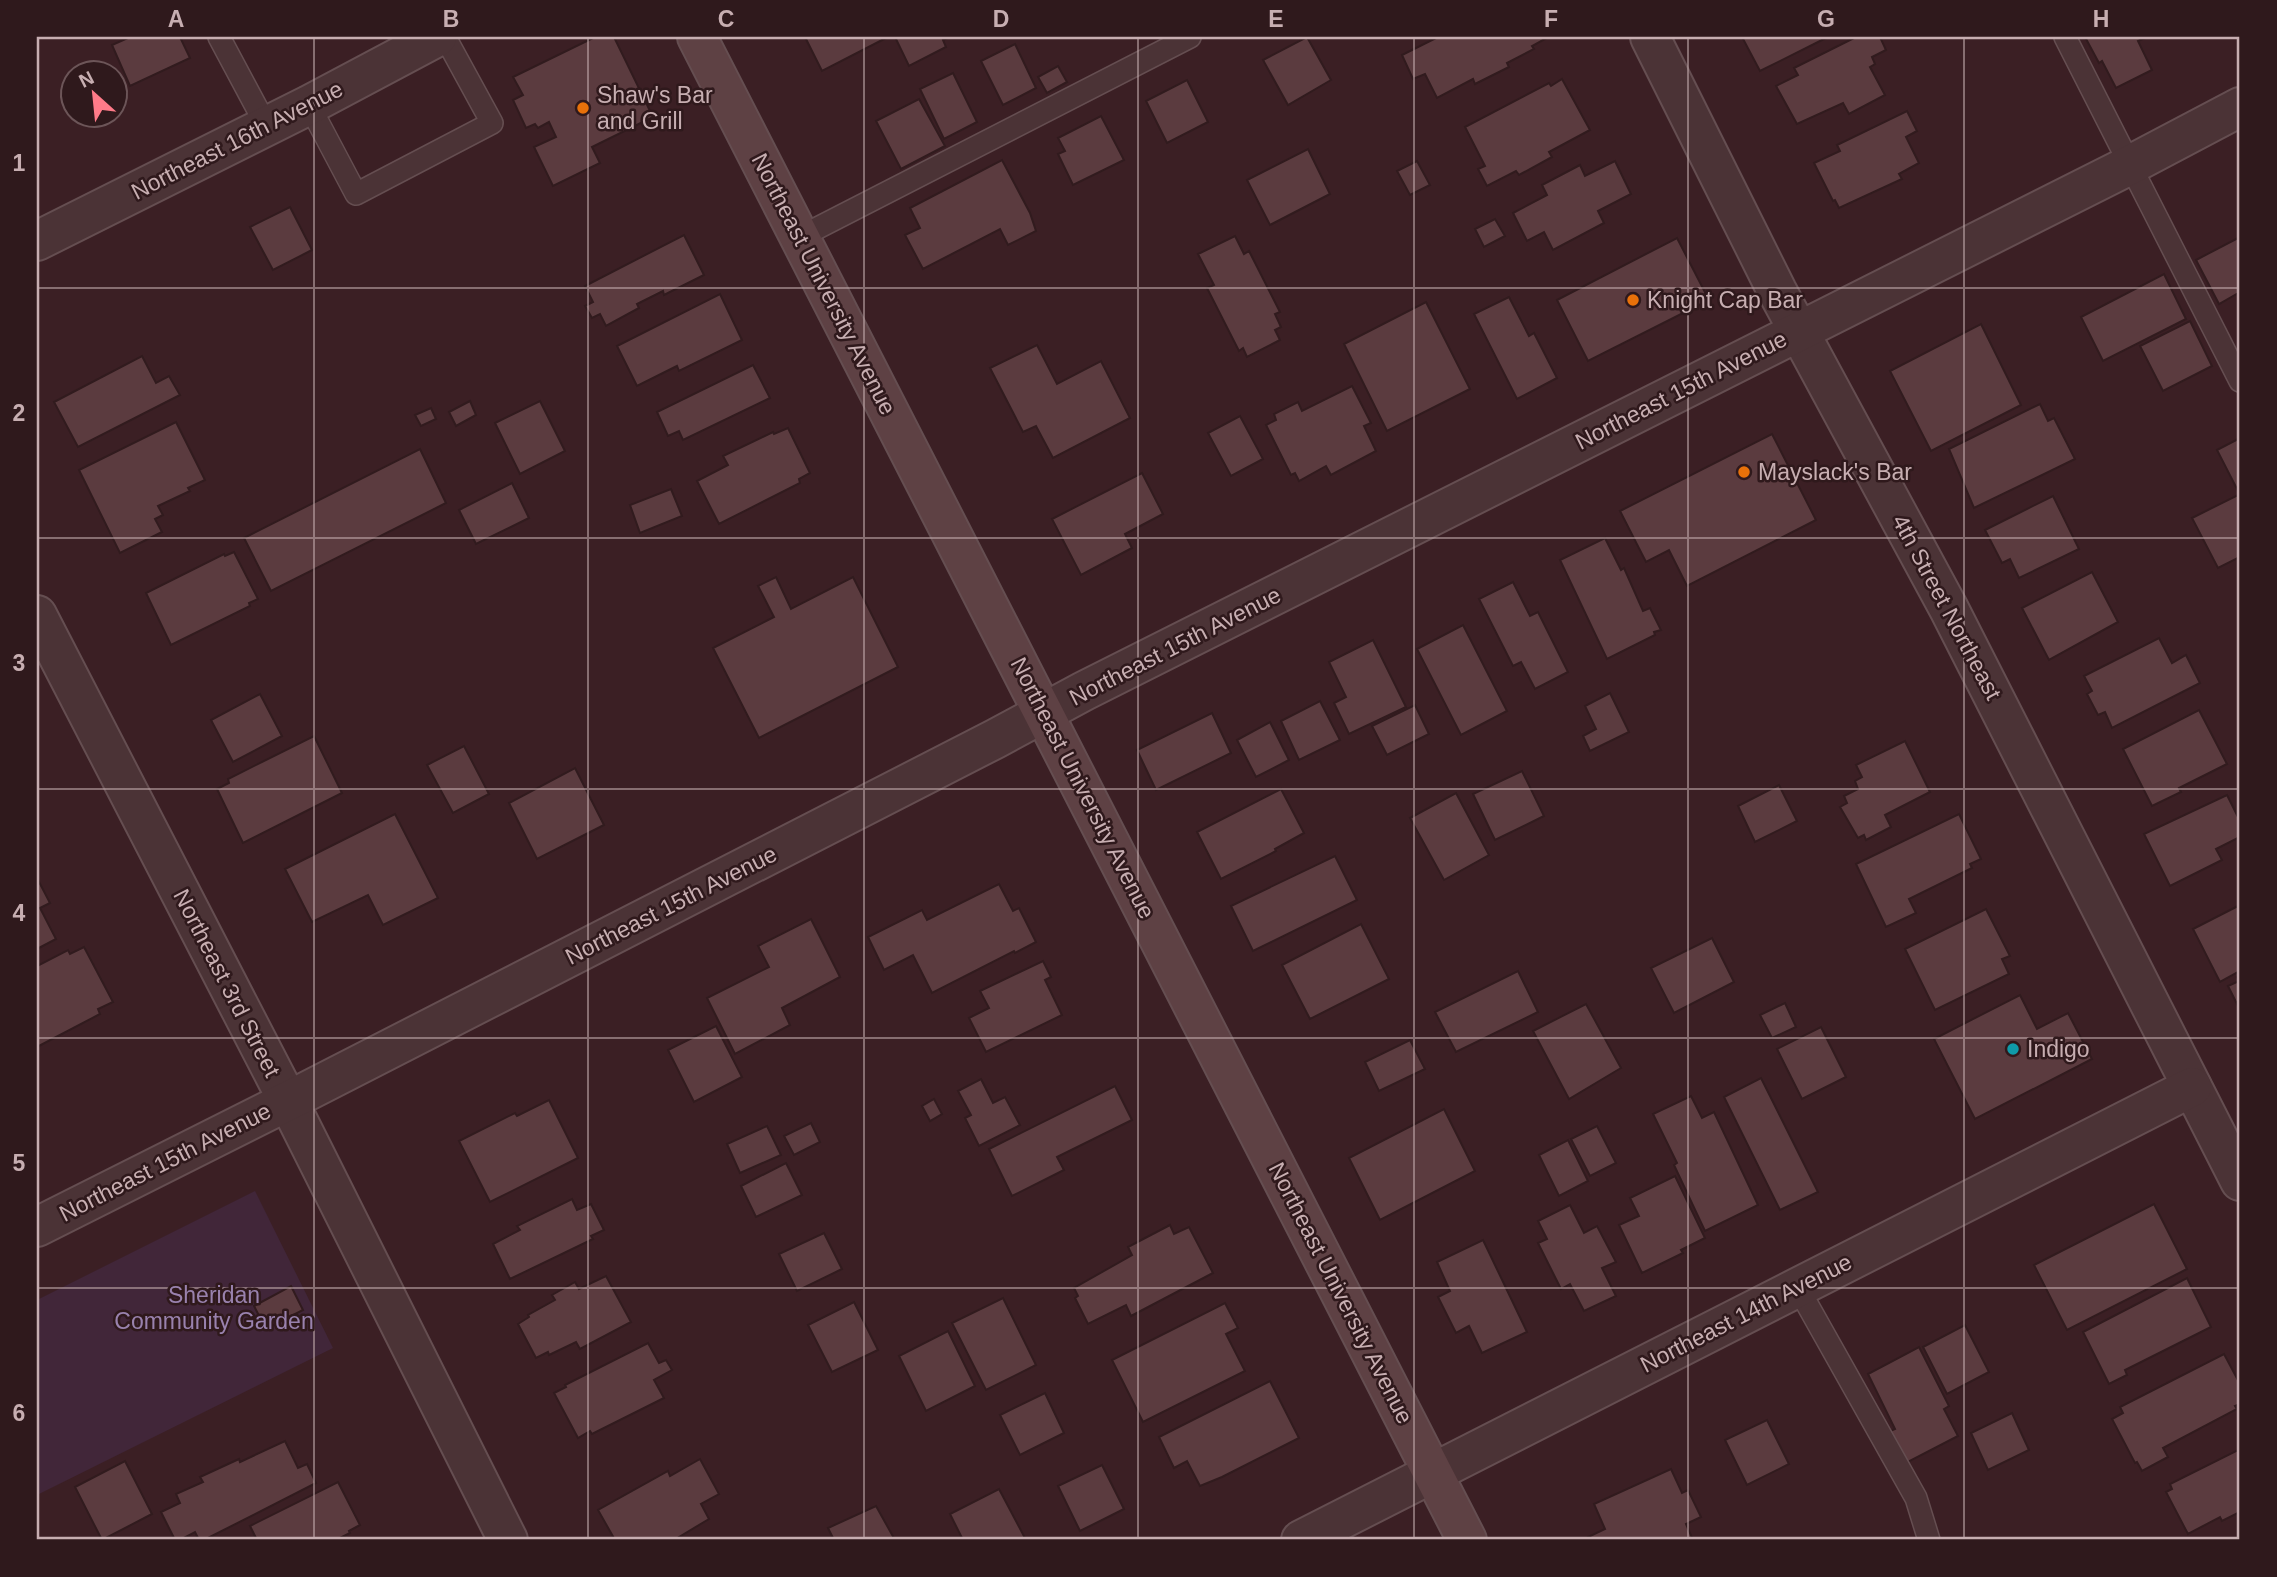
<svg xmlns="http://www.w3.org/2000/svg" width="2277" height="1577" font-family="Arial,sans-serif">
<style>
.green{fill:#412639}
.building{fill:#5b3b3f;stroke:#311b1e;stroke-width:2}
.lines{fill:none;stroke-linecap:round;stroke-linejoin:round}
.service-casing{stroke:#654e51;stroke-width:24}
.minor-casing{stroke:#654e51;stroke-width:42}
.secondary-casing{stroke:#654e51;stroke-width:42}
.service{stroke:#4b3336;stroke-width:21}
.minor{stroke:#4b3336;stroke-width:38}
.secondary{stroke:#5e4144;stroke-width:38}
.grid{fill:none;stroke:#c7aeb1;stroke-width:2;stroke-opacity:0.55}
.food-dot{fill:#e8710a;stroke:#2f191c;stroke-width:2.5}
.culture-dot{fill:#0f9aa8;stroke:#2f191c;stroke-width:2.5}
.labels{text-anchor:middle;stroke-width:5;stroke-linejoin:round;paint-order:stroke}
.poi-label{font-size:23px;fill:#c7aeb1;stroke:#2f191c;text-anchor:start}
.street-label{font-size:23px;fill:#c7aeb1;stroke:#2f191c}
.park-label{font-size:23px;fill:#9982ae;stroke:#2f191c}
.neatline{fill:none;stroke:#c7aeb1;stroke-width:2.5}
.grid-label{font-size:23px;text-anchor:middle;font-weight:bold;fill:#c7aeb1}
</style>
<rect width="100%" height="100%" fill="#3b1f24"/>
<polygon class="green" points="255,1191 333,1348 37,1495 37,1300"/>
<g class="building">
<polygon points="130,37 180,37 190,58 130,86 112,45"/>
<polygon points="595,37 614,37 653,117 592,147 600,163 553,186 534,147 556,137 549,122 538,128 535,124 526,128 513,100 523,95 513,77"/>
<polygon points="805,37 888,37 822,71"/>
<polygon points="895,37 949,37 943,40 946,47 909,66"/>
<polygon points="1307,37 1331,80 1288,105 1263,60"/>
<polygon points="1438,37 1543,37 1545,39 1532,46 1534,49 1507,63 1509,67 1475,84 1473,79 1437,98 1425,74 1413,79 1402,55"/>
<polygon points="1742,37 1828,37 1760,71"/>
<polygon points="1856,37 1880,37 1886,50 1872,57 1875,64 1870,67 1885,95 1849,114 1843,103 1797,124 1776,86 1798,75 1794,68"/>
<polygon points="2085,37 2147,37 2138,41 2152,70 2116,88 2102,61 2099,63"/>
<polygon points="1015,44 1036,88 1003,105 981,61"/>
<polygon points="1058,66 1067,82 1047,93 1038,77"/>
<polygon points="953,73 977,122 944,139 920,89"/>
<polygon points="1562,79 1590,130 1549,152 1552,157 1519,175 1516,171 1487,186 1478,169 1485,166 1465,127 1549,83 1551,86"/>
<polygon points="1187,80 1208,122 1167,143 1146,101"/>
<polygon points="919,99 945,146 901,169 876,121"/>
<polygon points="1907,111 1917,131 1906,137 1919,163 1899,174 1902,179 1839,208 1835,200 1833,201 1814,163 1840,151 1837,145"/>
<polygon points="1101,116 1124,160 1073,185 1058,154 1065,151 1058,138"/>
<polygon points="1308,149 1330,194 1270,225 1247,180"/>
<polygon points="1002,160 1030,213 1036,231 1008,245 1000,229 923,269 905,235 920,228 910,208"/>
<polygon points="1417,161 1430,185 1410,195 1397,171"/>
<polygon points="1615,161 1631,194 1598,211 1604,223 1553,250 1544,232 1527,241 1513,213 1547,195 1542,185 1580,165 1585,176"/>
<polygon points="290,207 312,250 273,270 250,227"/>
<polygon points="1495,219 1505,236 1484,247 1475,229"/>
<polygon points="684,235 704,275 664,295 663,291 637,304 639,308 606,326 600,314 592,318 585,306 593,302 585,286"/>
<polygon points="1235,236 1244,254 1249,251 1280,312 1275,314 1281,327 1275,330 1280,340 1247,357 1243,348 1239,351 1207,288 1214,285 1198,254"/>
<polygon points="2240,237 2240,292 2219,304 2196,260"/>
<polygon points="1677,238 1709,300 1588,361 1557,300"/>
<polygon points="2164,274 2186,319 2103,361 2081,317"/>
<polygon points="720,294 742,340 679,371 677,366 637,386 617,346"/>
<polygon points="1509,297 1529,336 1534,333 1557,378 1517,399 1474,314"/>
<polygon points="1426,302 1470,389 1387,431 1344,344"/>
<polygon points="2190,321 2212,366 2163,391 2140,346"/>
<polygon points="1981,324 2021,405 1931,451 1890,371"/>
<polygon points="1037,345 1057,384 1101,361 1130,418 1053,458 1036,426 1023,432 990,368"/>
<polygon points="142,356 156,383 169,376 180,395 78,447 54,402"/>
<polygon points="753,365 770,398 683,440 679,431 668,436 657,412"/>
<polygon points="1352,386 1371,423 1364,426 1376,451 1331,475 1326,466 1299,481 1295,473 1291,475 1266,425 1276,420 1274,414 1298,402 1302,411"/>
<polygon points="470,401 476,415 456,426 449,412"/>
<polygon points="540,401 565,451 520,474 495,423"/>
<polygon points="2040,404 2048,421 2054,418 2075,459 1974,508 1949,449"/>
<polygon points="431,408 436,419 421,426 415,415"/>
<polygon points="1240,416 1263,459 1231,476 1208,433"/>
<polygon points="176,422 205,480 188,488 190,491 158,506 163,515 155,519 162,532 120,553 79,470"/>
<polygon points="788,428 810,473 799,479 800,483 719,524 697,481 728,465 723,456 773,432 774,434"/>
<polygon points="1772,434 1816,520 1687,586 1669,550 1646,562 1620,511"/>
<polygon points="2240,438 2240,487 2237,489 2217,450"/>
<polygon points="420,449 446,503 271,591 244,538"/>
<polygon points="1142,473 1163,514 1125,534 1132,548 1081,575 1052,519"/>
<polygon points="512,483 529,518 476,544 459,510"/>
<polygon points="671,489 682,516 640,533 630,505"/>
<polygon points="2240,494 2240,557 2218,568 2192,518"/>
<polygon points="2053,496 2079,549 2019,578 2010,559 2002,563 1985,530"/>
<polygon points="1605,538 1621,570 1624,568 1643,611 1650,608 1661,630 1654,632 1655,635 1607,659 1560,560"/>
<polygon points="234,552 258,599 249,603 250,606 171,645 146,593 224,554 225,556"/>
<polygon points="2092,572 2118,622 2049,660 2022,608"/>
<polygon points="776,577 791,609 853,577 898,667 759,738 713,648 774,617 758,586"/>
<polygon points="1513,582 1530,616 1538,612 1568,672 1535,689 1521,662 1513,666 1479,599"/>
<polygon points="1463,625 1507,711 1461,735 1417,649"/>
<polygon points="2159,638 2172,663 2186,655 2200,683 2112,728 2105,712 2098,715 2087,694 2092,691 2084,676"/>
<polygon points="1373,640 1406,707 1349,734 1334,703 1346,697 1329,662"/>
<polygon points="1610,693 1629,732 1590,751 1583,736 1596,729 1585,706"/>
<polygon points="260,694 282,736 233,762 211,720"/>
<polygon points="1320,701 1340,740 1299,760 1281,721"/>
<polygon points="1415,705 1429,734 1387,755 1372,726"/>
<polygon points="2199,710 2227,764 2179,788 2181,792 2152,806 2123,749"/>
<polygon points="1212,713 1231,753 1156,790 1137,750"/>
<polygon points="1270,722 1289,760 1256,777 1237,740"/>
<polygon points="314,736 342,793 243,843 217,789 229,783 228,779"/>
<polygon points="1905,741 1930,792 1885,815 1891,827 1866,840 1864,835 1858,838 1840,807 1847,803 1844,796 1858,789 1855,781 1862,777 1856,765"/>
<polygon points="464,746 489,794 453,813 427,765"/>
<polygon points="575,768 604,825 537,859 509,803"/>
<polygon points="1522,771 1544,816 1495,840 1473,794"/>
<polygon points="1779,785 1797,821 1755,842 1738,806"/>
<polygon points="1281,789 1304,833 1275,849 1276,851 1221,879 1197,832"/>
<polygon points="1456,793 1489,855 1444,880 1410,818"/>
<polygon points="2227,795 2240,821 2240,837 2216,849 2222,860 2170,886 2144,834"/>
<polygon points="395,814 438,898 383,925 368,895 312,922 285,869"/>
<polygon points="1959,814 1981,859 1970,864 1972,868 1909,899 1916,913 1886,927 1856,864"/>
<polygon points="1335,856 1357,900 1253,951 1231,906"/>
<polygon points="37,878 50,903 40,908 56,939 37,949"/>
<polygon points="999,884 1013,911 1019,908 1036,942 1015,953 1014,951 932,993 913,955 884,970 868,937 922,910 927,920"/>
<polygon points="2240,905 2240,971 2220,982 2193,929"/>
<polygon points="1986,909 2010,956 2002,959 2009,974 1935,1010 1905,949"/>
<polygon points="811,919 840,977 782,1008 790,1025 735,1054 707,998 769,967 758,946"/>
<polygon points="1361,924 1389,979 1310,1019 1282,965"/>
<polygon points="1712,938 1734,982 1674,1013 1651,968"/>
<polygon points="84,947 113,1002 98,1009 100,1014 37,1047 37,966 68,950 70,954"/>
<polygon points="1043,961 1051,977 1045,980 1062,1015 986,1052 969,1018 989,1008 980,991"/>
<polygon points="1518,971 1538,1012 1456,1052 1435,1012"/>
<polygon points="2240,975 2240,1010 2228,986 2239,981 2237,977"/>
<polygon points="2020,995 2037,1029 2068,1013 2092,1059 1975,1119 1934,1039"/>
<polygon points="1785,1003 1796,1027 1772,1038 1760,1015"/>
<polygon points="1586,1004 1621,1068 1569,1099 1533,1031"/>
<polygon points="716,1026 742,1077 694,1102 668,1050"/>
<polygon points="1821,1027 1846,1077 1802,1099 1777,1049"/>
<polygon points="1410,1040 1425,1069 1379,1091 1365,1062"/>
<polygon points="1761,1078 1818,1192 1780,1210 1724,1097"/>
<polygon points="981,1079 993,1103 1005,1097 1020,1125 979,1146 965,1118 971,1115 958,1091"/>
<polygon points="1115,1086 1132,1120 1057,1157 1064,1170 1012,1196 989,1149"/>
<polygon points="1691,1096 1702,1118 1714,1112 1758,1205 1705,1231 1674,1165 1677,1163 1653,1114"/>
<polygon points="934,1099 942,1114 930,1121 922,1106"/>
<polygon points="549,1100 578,1158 490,1202 459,1141 515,1113 517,1116"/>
<polygon points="1444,1109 1475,1171 1380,1220 1349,1158"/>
<polygon points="811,1123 820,1142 794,1155 784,1136"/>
<polygon points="767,1126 781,1155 740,1173 727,1144"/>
<polygon points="1597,1126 1616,1163 1590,1176 1571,1139"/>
<polygon points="1568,1140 1588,1181 1559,1196 1539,1155"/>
<polygon points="786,1163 802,1195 756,1217 741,1186"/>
<polygon points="1675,1176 1705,1238 1681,1250 1683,1253 1642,1273 1619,1225 1639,1216 1630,1198"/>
<polygon points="572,1199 577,1210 591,1204 604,1230 591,1236 593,1239 510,1279 493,1244 520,1230 517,1226"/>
<polygon points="2154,1204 2187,1269 2067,1330 2034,1265"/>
<polygon points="1570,1205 1584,1233 1597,1226 1616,1262 1602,1268 1616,1296 1584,1311 1570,1284 1561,1289 1538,1243 1547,1239 1538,1221"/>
<polygon points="1170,1225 1174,1234 1189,1227 1213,1273 1131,1316 1126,1305 1088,1324 1075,1298 1078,1296 1074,1288 1132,1255 1128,1247"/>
<polygon points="824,1233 842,1269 797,1291 779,1254"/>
<polygon points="1483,1240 1527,1332 1482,1353 1469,1326 1456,1333 1438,1297 1450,1291 1437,1262"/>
<polygon points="606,1276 631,1322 580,1349 576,1342 549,1355 548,1352 536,1358 518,1324 529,1317 528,1315 555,1300 552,1295 575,1282 579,1289"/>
<polygon points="2187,1278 2211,1327 2125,1370 2127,1375 2109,1384 2083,1332"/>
<polygon points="291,1286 303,1310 266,1329 254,1306"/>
<polygon points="1003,1298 1036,1365 986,1390 952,1323"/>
<polygon points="854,1302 878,1350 832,1372 808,1325"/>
<polygon points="1225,1303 1238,1328 1226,1334 1245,1371 1143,1422 1112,1360"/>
<polygon points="1965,1325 1989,1372 1947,1394 1923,1347"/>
<polygon points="948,1331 975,1386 926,1411 899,1356"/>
<polygon points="648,1343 659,1363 666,1360 672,1370 654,1380 664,1398 592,1434 590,1431 578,1438 554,1393 566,1387 565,1385"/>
<polygon points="1919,1347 1949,1406 1944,1409 1958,1436 1904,1464 1888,1432 1895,1429 1868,1374"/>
<polygon points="2224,1354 2240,1384 2240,1404 2235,1406 2237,1409 2163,1448 2168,1457 2142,1471 2137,1462 2135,1463 2112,1419 2123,1413 2120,1407"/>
<polygon points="1270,1381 1299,1438 1222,1477 1200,1486 1187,1461 1174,1468 1159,1437"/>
<polygon points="1045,1393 1064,1433 1020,1455 1000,1415"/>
<polygon points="2012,1413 2029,1450 1988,1470 1971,1433"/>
<polygon points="1767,1420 1789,1464 1747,1485 1725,1440"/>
<polygon points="285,1441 298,1468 307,1464 316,1483 204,1540 199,1540 195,1532 180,1540 175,1540 161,1512 180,1503 176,1494 203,1482 200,1477 239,1459 240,1462"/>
<polygon points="2240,1449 2240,1512 2222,1521 2220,1517 2188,1534 2166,1492 2172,1489 2170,1484"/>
<polygon points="700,1459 719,1494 701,1504 709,1519 674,1540 615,1540 598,1510 668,1471 670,1476"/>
<polygon points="125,1461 152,1514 102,1540 75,1487"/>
<polygon points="1102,1465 1124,1509 1080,1531 1058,1486"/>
<polygon points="1671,1469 1682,1493 1688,1490 1701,1517 1686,1524 1693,1540 1589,1540 1588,1537 1605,1529 1594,1504"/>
<polygon points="338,1482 360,1525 349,1531 350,1533 336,1540 257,1540 250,1526"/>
<polygon points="999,1489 1026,1540 963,1540 950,1514"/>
<polygon points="876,1506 895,1540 834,1540 828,1528"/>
</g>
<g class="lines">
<g class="service-casing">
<g id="service">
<polyline points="219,37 266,125"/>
<polyline points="2065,37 2240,381"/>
<polyline points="309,105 356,194 492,123 445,37"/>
<polyline points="800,237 1190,37"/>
<polyline points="1798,1288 1916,1498 1929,1540"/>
</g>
</g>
<g class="minor-casing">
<g id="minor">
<polyline points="1650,37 1777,291 1949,609 2240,1181"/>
<polyline points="37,241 309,105 437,37"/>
<polyline points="37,615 288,1101 508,1540"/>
<polyline points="37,1227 288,1101 995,739 1084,691 2130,165 2240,107"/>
<polyline points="1301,1540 2192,1087"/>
</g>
</g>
<g class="secondary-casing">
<polyline id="secondary" points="697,37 1467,1540"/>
</g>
<use href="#service" class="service"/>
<use href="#minor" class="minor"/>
<use href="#secondary" class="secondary"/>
</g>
<path class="grid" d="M 314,37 L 314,1540M 588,37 L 588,1540M 864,37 L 864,1540M 1138,37 L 1138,1540M 1414,37 L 1414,1540M 1688,37 L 1688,1540M 1964,37 L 1964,1540M 37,288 L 2240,288M 37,538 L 2240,538M 37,789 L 2240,789M 37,1038 L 2240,1038M 37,1288 L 2240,1288"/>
<g class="food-dot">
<circle cx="583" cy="108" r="7"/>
<circle cx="1633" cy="300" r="7"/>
<circle cx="1744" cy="472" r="7"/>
</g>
<circle class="culture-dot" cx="2013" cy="1049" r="7"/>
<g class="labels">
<g class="poi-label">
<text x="597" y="103">Shaw's Bar<tspan x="597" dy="26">and Grill</tspan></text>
<text x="1647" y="308">Knight Cap Bar</text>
<text x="1758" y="480">Mayslack's Bar</text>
<text x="2027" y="1057">Indigo</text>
</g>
<g class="street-label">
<text transform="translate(237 140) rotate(-27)" y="8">Northeast 16th Avenue</text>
<text transform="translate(824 284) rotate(63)" y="8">Northeast University Avenue</text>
<text transform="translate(1681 390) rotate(-27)" y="8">Northeast 15th Avenue</text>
<text transform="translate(1947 607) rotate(62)" y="8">4th Street Northeast</text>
<text transform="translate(1175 646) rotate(-27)" y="8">Northeast 15th Avenue</text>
<text transform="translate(1083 788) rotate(63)" y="8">Northeast University Avenue</text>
<text transform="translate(671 905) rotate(-27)" y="8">Northeast 15th Avenue</text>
<text transform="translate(227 983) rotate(63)" y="8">Northeast 3rd Street</text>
<text transform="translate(165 1162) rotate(-27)" y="8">Northeast 15th Avenue</text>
<text transform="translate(1341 1293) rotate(63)" y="8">Northeast University Avenue</text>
<text transform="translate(1746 1313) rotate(-27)" y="8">Northeast 14th Avenue</text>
</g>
<g class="park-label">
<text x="214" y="1303">Sheridan<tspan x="214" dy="26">Community Garden</tspan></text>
</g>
</g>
<rect width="2277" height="1577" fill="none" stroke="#2f191c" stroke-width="77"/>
<g transform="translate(94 94) rotate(333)"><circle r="33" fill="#2f191c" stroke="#6c5558" stroke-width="2"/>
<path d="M0-5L12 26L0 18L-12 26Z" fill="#ff7b89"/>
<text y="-10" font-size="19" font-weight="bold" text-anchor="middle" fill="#c7aeb1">N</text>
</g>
<rect x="38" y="38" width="2200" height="1500" class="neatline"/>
<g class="grid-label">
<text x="176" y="27">A</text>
<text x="451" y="27">B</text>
<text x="726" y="27">C</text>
<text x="1001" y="27">D</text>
<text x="1276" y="27">E</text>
<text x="1551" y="27">F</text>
<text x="1826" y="27">G</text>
<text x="2101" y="27">H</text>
<text x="19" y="171">1</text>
<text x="19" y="421">2</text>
<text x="19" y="671">3</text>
<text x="19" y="921">4</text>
<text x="19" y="1171">5</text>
<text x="19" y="1421">6</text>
</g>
</svg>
